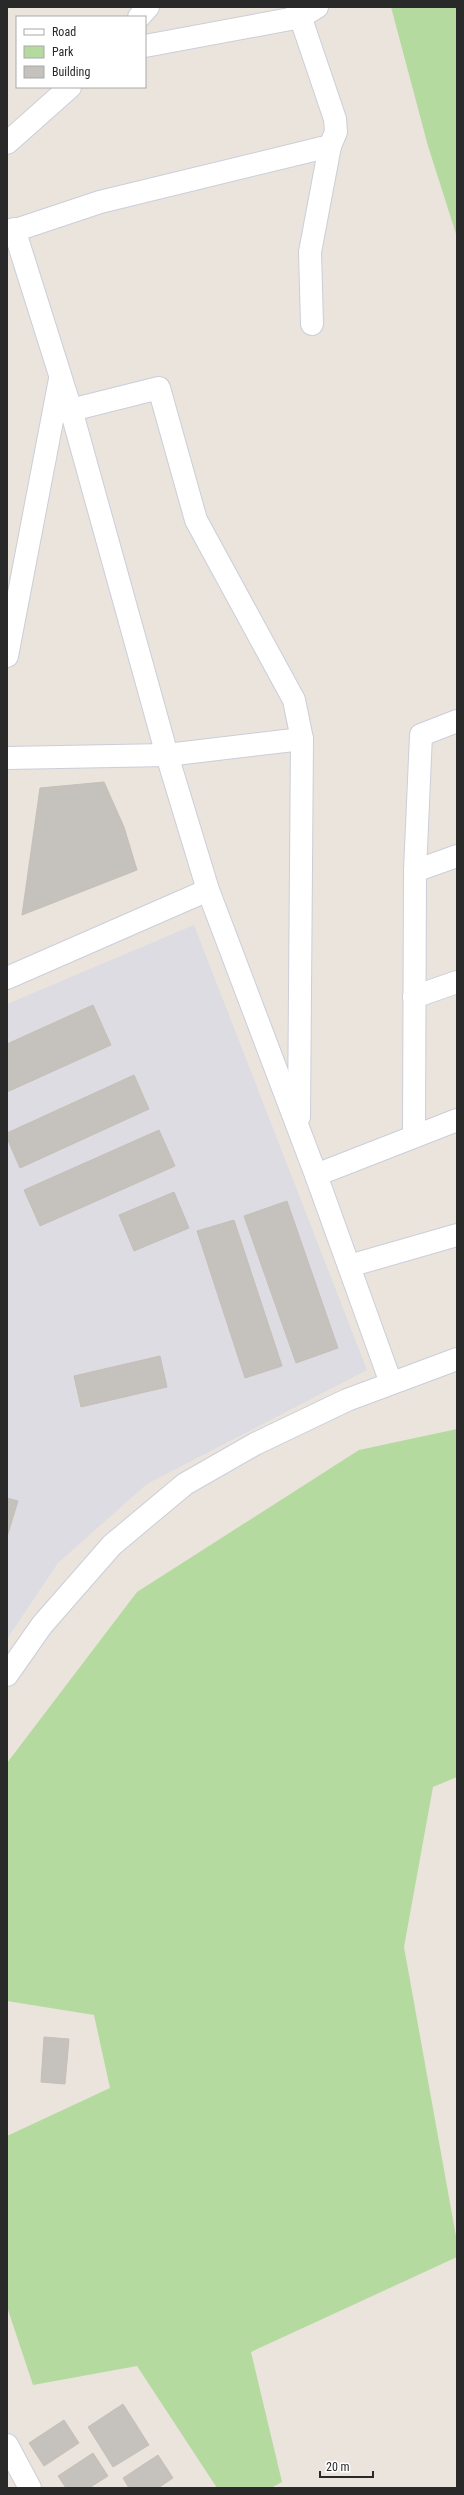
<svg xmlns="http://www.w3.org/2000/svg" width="464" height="2495" font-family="'Roboto Condensed',sans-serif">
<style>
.industrial{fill:#dedce3}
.green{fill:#b5da9f}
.building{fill:#c5c1bc;stroke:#c5bfb7}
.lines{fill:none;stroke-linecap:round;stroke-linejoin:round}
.minor-casing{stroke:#cbced9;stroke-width:24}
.minor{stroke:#fff;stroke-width:22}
</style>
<rect width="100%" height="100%" fill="#eae4dd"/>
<polygon class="industrial" points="194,925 367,1370 147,1484 58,1563 7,1639 7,1004"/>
<g class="green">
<polygon points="391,7 457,7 457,237 428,146"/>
<polygon points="457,1429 457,1777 433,1787 404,1947 457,2242 457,2257 251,2352 282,2482 271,2488 217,2488 137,2366 33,2385 7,2307 7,2136 110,2088 94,2015 7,2001 7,1763 137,1592 359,1450"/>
</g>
<g class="building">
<polygon points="104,782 124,827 137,870 22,915 40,788"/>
<polygon points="93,1005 111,1045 7,1092 7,1044"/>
<polygon points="134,1075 149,1109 20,1168 7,1138 7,1133"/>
<polygon points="159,1130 175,1166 40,1226 24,1190"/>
<polygon points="174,1192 189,1228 134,1251 119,1215"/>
<polygon points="287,1201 338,1348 296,1363 244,1216"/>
<polygon points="234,1220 282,1366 245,1378 197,1231"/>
<polygon points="160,1356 167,1387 81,1407 74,1376"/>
<polygon points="7,1498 18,1501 7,1537"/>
<polygon points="44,2037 69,2039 65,2084 41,2082"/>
<polygon points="123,2404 149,2445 113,2467 88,2427"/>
<polygon points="64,2420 79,2443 44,2466 29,2443"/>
<polygon points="93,2453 108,2476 89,2488 66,2488 58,2476"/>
<polygon points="158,2455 173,2478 158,2488 129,2488 123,2478"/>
</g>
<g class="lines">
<g class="minor-casing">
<g id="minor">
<polyline points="139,17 148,7"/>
<polyline points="145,46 301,17 317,7"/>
<polyline points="7,143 70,87"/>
<polyline points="14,229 72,413 167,755 208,890 316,1175 391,1383"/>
<polyline points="7,233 100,202 330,146 336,132 335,119 297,7"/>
<polyline points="312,324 310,252 330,146"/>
<polyline points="71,410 159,388 196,520 294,700 302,739 299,1117"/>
<polyline points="7,656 60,379"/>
<polyline points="7,758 167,755 302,739"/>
<polyline points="415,871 457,856"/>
<polyline points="7,978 208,890"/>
<polyline points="414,997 457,982"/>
<polyline points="414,1136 415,871 421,735 457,721"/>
<polyline points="316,1175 457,1120"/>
<polyline points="349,1266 457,1235"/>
<polyline points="7,1675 42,1625 112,1545 185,1484 255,1444 347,1400 457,1359"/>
<polyline points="7,2445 30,2488"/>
</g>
</g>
<use href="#minor" class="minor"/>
</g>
<rect width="464" height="2495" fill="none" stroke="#292929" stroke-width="16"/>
<rect x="16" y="16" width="130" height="72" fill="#ffffff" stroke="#a9a9a9"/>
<rect x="24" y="29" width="20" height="6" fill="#ffffff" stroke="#a9a9a9"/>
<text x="52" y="36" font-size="12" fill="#292929">Road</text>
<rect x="24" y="46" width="20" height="12" fill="#b5da9f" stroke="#a9a9a9"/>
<text x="52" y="56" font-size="12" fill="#292929">Park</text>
<rect x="24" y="66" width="20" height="12" fill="#c5c1bc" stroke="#a9a9a9"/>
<text x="52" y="76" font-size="12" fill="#292929">Building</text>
<path d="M320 2471v6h53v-6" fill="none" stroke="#292929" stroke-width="2"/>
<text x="326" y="2471" font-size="12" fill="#292929" stroke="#ffffff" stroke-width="3" paint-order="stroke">20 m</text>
</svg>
